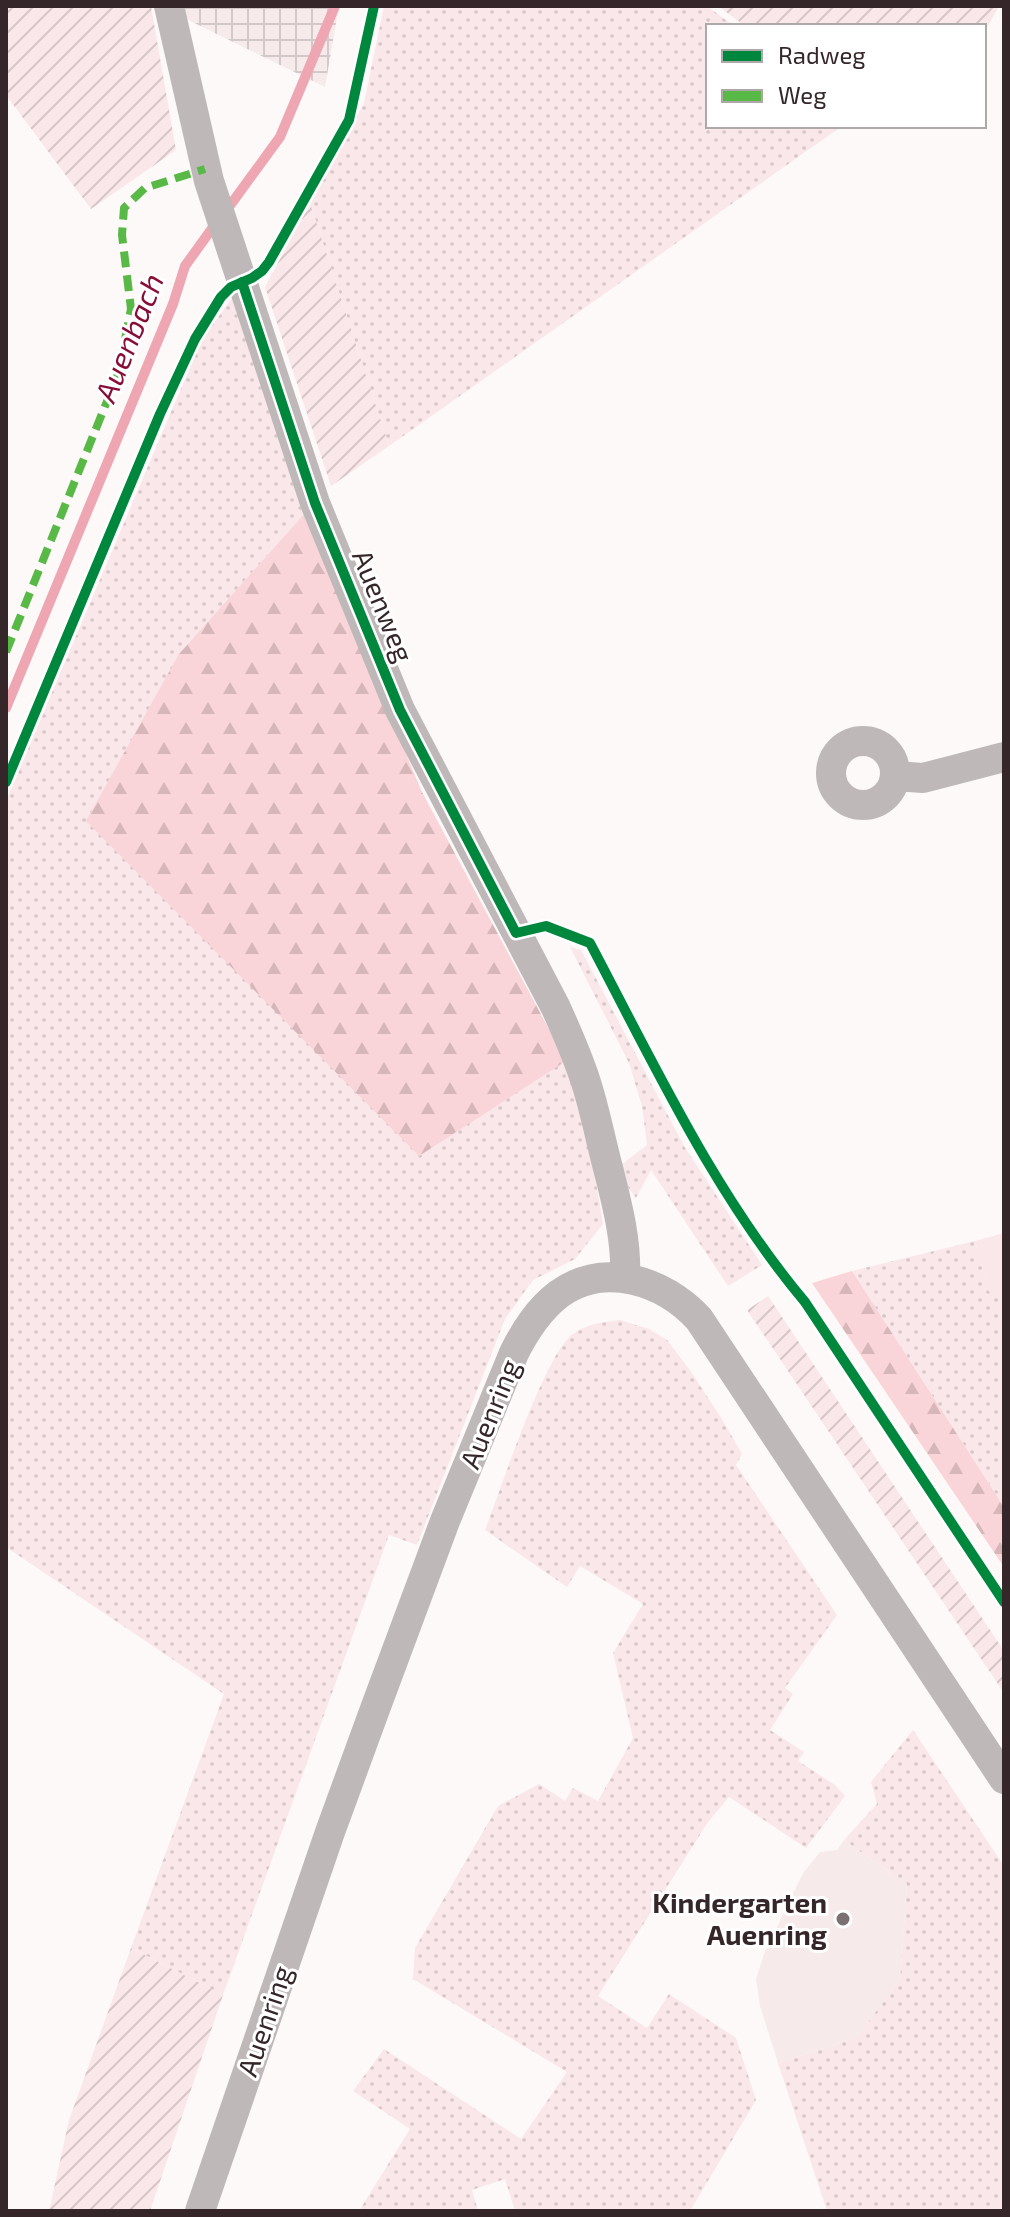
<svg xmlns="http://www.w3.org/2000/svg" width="1010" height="2217" font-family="'Exo 2',sans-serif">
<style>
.built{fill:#f6eaeb}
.industrial{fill:url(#industrial-grid)}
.grass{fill:url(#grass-dots)}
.forest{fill:url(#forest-firs)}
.garden{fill:url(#garden-furrows)}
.pitch{fill:#fae7e9}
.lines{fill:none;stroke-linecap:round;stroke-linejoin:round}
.stream{stroke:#eea7b2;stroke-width:10}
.minor{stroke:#beb8b9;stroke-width:30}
.quiet{stroke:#58b947;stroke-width:8;stroke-dasharray:16 8;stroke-linecap:butt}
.cycleway-casing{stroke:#fff;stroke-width:15}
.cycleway{stroke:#00873e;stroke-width:10}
.poi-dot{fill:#7b7072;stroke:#fff;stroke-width:3}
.labels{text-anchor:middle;stroke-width:6;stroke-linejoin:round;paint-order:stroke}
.street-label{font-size:28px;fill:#352729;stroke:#fff}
.poi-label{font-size:28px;font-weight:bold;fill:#352729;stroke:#fff;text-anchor:end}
.water-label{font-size:30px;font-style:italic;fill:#880e35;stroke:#fff}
</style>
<defs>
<pattern id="industrial-grid" width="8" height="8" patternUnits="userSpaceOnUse" patternTransform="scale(2)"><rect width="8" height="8" fill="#f6eaeb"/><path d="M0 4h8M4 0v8" fill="none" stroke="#d4c9ca"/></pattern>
<pattern id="grass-dots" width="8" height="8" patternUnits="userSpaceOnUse" patternTransform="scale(2)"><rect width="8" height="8" fill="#fae7e9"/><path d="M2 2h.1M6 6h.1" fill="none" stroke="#d7c6c8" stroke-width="1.8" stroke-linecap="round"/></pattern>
<pattern id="forest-firs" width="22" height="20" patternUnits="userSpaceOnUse" patternTransform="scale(2)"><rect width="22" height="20" fill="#f9d4d8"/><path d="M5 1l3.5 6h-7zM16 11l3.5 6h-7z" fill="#d6b6b9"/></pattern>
<pattern id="garden-furrows" width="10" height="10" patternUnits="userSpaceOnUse" patternTransform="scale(2)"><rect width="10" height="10" fill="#fae7e9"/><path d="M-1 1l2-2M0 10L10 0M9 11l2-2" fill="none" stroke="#d7c6c8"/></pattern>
</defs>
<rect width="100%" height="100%" fill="#fdf9f9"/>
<polygon class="built" points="844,1840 907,1884 900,1980 856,2038 778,2063 760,2006 756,1979 764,1954 803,1873 820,1852 837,1850"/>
<polygon class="industrial" points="175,6 339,6 325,87 176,14"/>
<g class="grass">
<polygon points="384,6 707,6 734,26 708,26 708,126 842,126 389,446 310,203 364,103"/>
<polygon points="233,297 305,513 179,654 566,1061 586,1122 603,1224 575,1259 533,1280 505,1319 417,1545 389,1535 223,1995 131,1948 224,1694 6,1547 6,801 202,339"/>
<polygon points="570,947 581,950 684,1146 762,1265 728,1286 651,1170 636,1198 624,1182 621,1165 647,1145 642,1106 629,1063"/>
<polygon points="975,1241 989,1291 1004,1288 1004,1507 852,1271"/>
<path d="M 620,1320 L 649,1329 L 667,1340 L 689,1369 L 720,1416 L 742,1454 L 736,1465 L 837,1615 L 785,1688 L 793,1694 L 770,1730 L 804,1752 L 798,1761 L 835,1785 L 845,1796 L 806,1848 L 729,1797 L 708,1822 L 598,1996 L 647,2028 L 669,1994 L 736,2038 L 756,2100 L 690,2211 L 515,2211 L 505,2179 L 472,2190 L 478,2211 L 359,2211 L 410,2129 L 353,2091 L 384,2049 L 521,2139 L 567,2072 L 413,1979 L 415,1948 L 498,1806 L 539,1784 L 565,1801 L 573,1788 L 598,1801 L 633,1738 L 613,1653 L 643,1604 L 580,1566 L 567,1587 L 485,1530 C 500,1492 545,1353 573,1334 C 586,1324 603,1322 620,1320 Z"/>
<polygon points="913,1730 1004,1866 1004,2211 827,2211 778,2063 856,2038 900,1980 907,1884 844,1840 877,1804 871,1782"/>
</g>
<g class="forest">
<polygon points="305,513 422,792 566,1061 419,1156 86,821 179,654"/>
<polygon points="852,1271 1004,1507 1004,1567 812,1283"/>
</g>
<g class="garden">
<polygon points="6,6 151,6 176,150 91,209 6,95"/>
<polygon points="718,6 999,6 984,33 984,26 745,26"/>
<polygon points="310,203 389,446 331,486 265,287"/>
<polygon points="768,1296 1004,1651 1004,1693 747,1310"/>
<polygon points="131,1948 223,1995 150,2211 49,2211 69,2120"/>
</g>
<polygon class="pitch" points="1004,1233 1004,1288 989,1292 975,1241"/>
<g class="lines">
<g class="stream">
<polyline points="226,211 280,137 335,6"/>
<polyline points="6,708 173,304 185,266 216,223"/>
</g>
<g class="minor">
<path d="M 169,6 L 209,181 L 315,503 L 400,710 L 556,1008 C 568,1035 580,1061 588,1089 C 596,1115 601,1142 608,1168 C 617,1204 627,1241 625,1278"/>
<circle cx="863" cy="773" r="32"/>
<polyline points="895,776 923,778 1004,757"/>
<path d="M 200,2211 L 330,1832 L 375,1709 L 445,1521 L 514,1353 C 525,1331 538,1310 559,1294 C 605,1261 664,1281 699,1319 L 1004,1779"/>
</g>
<polyline class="quiet" points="6,652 118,374 131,309 122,235 124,208 145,188 205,169"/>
<g class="cycleway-casing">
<g id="cycleway">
<path d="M 242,282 L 315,503 L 400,710 L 516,933 L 546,926 L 590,943 C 655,1066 715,1195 805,1302 L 1004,1602"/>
<polyline points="6,782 160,414 195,339 221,297 231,287 252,278 262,271 269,262 349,120 374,6"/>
</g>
</g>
<use href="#cycleway" class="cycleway"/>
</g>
<circle class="poi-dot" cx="843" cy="1919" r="8"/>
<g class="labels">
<g class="street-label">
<text transform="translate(383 606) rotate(68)" y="10">Auenweg</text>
<text transform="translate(490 1414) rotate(-68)" y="10">Auenring</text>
<text transform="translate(265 2021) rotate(-71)" y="10">Auenring</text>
</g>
<g class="poi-label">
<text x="827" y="1913">Kindergarten<tspan x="827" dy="32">Auenring</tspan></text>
</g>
<g class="water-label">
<text transform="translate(130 338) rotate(-68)" y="10">Auenbach</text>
</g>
</g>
<rect width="1010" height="2217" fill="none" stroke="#352729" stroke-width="16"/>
<rect x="706" y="24" width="280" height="104" fill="#ffffff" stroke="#aea9a9" stroke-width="2"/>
<rect x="722" y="50" width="40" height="12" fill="#00873e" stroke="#aea9a9" stroke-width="2"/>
<text x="778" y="64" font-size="24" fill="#352729">Radweg</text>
<rect x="722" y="90" width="40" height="12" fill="#58b947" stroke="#aea9a9" stroke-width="2"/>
<text x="778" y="104" font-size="24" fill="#352729">Weg</text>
</svg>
